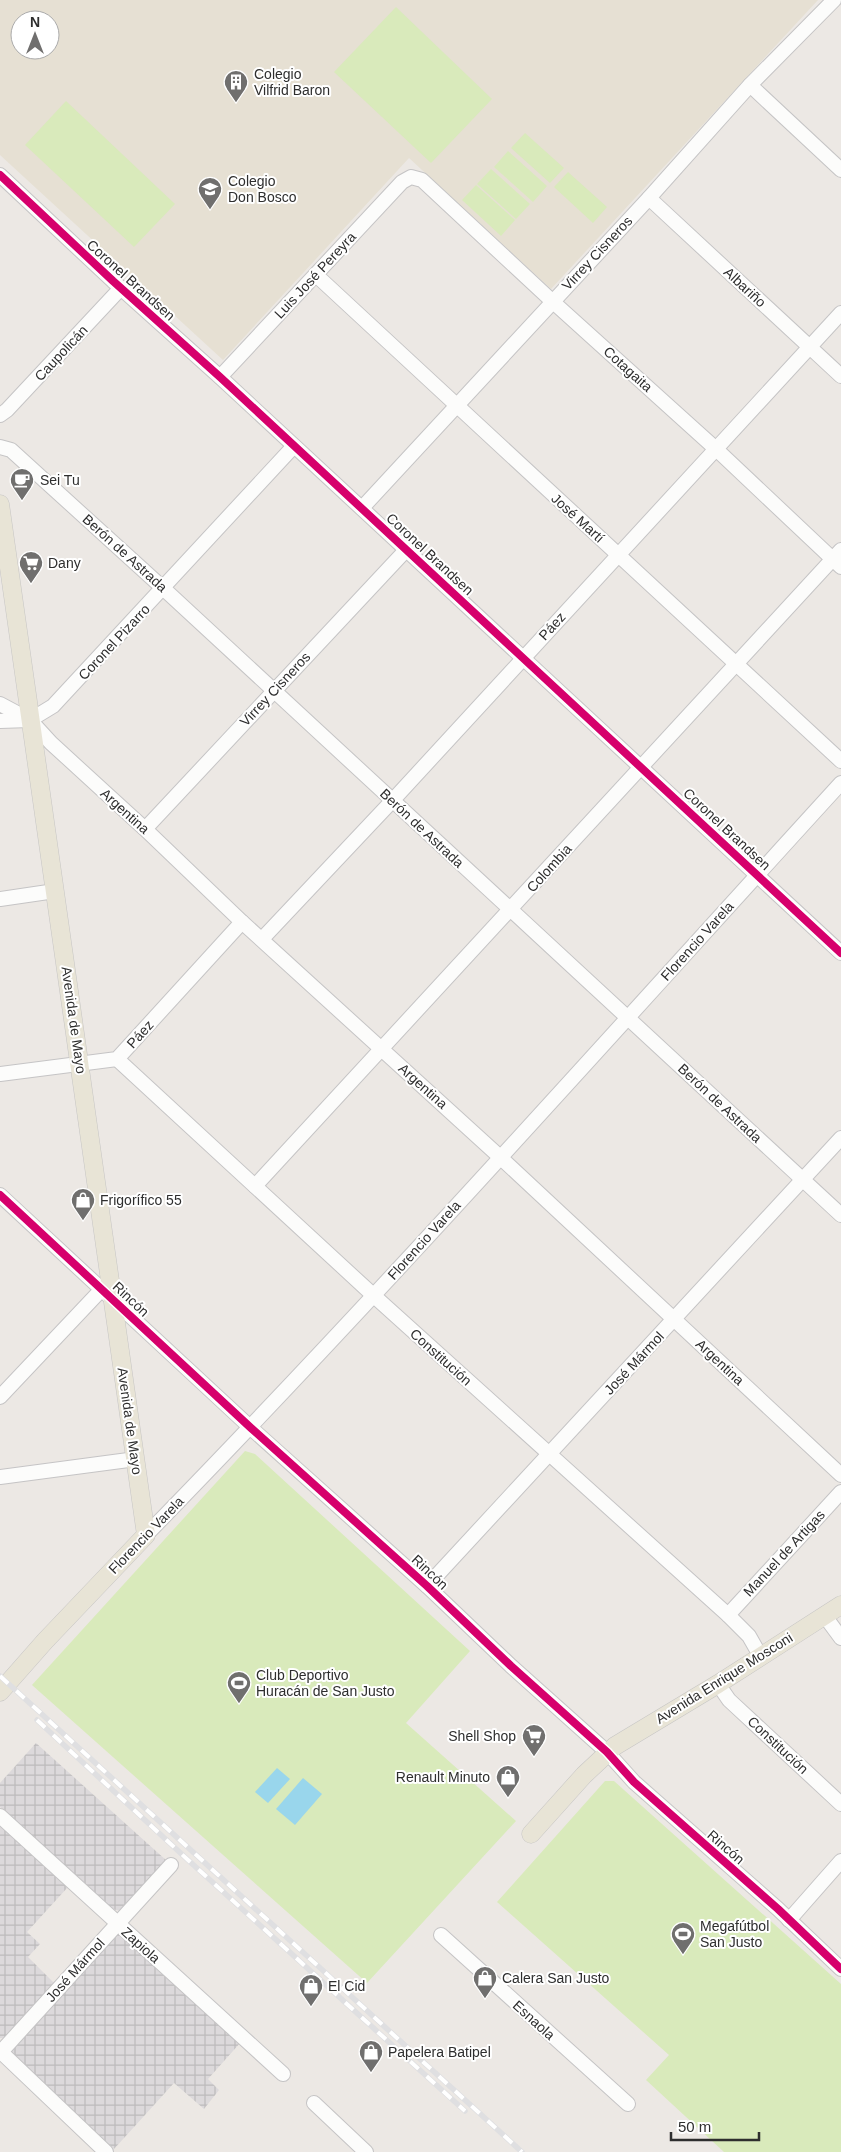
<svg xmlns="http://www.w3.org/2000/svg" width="841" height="2152" font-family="Helvetica,sans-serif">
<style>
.industrial{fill:url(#industrial-grid)}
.education{fill:#e6e0d3;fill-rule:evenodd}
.pitch{fill:#d9eabb}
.water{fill:#99d6ec}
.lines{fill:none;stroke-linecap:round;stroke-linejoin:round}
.minor-casing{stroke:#c5c4c5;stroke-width:16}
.major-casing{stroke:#c6c5c4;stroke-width:19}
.minor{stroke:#fcfcfb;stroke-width:14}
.major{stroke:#e8e4d6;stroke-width:18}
.rail-casing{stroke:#dfdfe1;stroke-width:5.5}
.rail{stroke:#fff;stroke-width:4;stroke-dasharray:11;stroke-linecap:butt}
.cycleway-casing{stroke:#fff;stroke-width:11}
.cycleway{stroke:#d6006c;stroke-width:8}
.labels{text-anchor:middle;stroke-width:4;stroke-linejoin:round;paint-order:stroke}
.poi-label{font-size:14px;fill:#2e2e2e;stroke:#fff;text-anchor:start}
.street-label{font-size:14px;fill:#2e2e2e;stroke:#fff}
</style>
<defs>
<pattern id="industrial-grid" width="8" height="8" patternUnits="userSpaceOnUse" patternTransform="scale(1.25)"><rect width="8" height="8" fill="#dcd9db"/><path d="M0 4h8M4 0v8" fill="none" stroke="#bdbbbc"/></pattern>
</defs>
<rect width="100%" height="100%" fill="#ece8e4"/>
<g class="industrial">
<polygon points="36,1743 167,1861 120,1911 112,1909 0,1807 0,1783"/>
<polygon points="0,1824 68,1887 27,1932 40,1944 28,1957 55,1984 6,2037 2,2038 0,2038"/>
<polygon points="118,1932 241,2042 208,2079 219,2090 204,2109 174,2083 114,2149 9,2053 10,2046"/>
</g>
<path class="education" d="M 0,0 L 818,0 L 551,289 L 409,158 L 223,360 L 0,155 ZM 20,20 L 50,20 L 50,50 L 20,50 Z"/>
<g class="pitch">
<polygon points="396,7 492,99 431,163 334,72"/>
<polygon points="66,101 175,204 134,247 25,145"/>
<polygon points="525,133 564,168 550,183 511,148"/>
<polygon points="508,151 547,186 533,202 494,167"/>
<polygon points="491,169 530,204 516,219 477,184"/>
<polygon points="568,172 607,207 593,223 554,187"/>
<polygon points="476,185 515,220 501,236 462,200"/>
<polygon points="245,1451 255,1454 470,1651 406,1723 516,1821 367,1983 32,1685"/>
<polygon points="605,1781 614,1781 841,1984 841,2152 724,2152 646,2080 669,2055 497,1902"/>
</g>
<g class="water">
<polygon points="277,1768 290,1779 268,1803 255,1792"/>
<polygon points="303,1778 322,1794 295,1825 276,1809"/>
</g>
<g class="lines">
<g class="minor-casing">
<g id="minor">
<polyline points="750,85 841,170"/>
<polyline points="0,175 113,281 220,377 841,953"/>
<polyline points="649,198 841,376"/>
<polyline points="316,275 841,761"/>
<polyline points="220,377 402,182 411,177 422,180 552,301 716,449 841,567"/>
<polyline points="0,415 7,410 121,288"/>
<polyline points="0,447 11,450 164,589 841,1215"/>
<polyline points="362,508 649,198 750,85 834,0"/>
<polyline points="0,704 30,720 51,743 145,829 242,922 500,1157 841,1475"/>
<polyline points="0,721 30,720 53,706 294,446"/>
<polyline points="145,829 406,550"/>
<polyline points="0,899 55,891"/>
<polyline points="262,939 393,800 841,313"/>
<polyline points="117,1059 373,1295 728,1615 749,1636 761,1657"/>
<polyline points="0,1074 117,1059 242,922"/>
<polyline points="255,1186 841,550"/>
<polyline points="0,1195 251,1428 427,1586 511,1666 607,1752 634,1782 778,1909 841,1969"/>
<polyline points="0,1397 102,1289"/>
<polyline points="0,1477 136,1459"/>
<path d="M 146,1535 C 384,1291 611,1035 841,783"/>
<polyline points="427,1586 841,1138"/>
<polyline points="728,1615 841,1492"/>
<polyline points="824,1615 841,1638"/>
<polyline points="718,1684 729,1700 841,1804"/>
<polyline points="0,1816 283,2074"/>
<polyline points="789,1920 841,1861"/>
<polyline points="441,1935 628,2104"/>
<polyline points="0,2051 106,2152"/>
<polyline points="0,2053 171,1865"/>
<polyline points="314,2103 366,2152"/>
</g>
</g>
<g class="major-casing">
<g id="major">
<polyline points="0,504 146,1535 45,1641 0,1692"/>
<polyline points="531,1834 584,1775 615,1746 718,1684 841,1605"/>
</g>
</g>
<use href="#minor" class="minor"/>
<use href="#major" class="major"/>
<g class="rail-casing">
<g id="rail">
<polyline points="0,1676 522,2152"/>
<polyline points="37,1720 188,1860 465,2111"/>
</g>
</g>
<use href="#rail" class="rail"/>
<g class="cycleway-casing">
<g id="cycleway">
<polyline points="0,175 113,281 220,377 841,953"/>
<polyline points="0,1195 251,1428 427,1586 511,1666 607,1752 634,1782 778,1909 841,1969"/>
</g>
</g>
<use href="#cycleway" class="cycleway"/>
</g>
<defs>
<g id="building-pin" transform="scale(1.25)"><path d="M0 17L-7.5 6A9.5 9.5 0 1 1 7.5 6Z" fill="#706f6e" stroke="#fff"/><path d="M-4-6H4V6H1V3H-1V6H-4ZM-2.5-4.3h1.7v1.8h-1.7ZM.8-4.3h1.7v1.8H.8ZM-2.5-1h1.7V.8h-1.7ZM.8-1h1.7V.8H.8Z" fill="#fff"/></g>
<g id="school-pin" transform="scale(1.25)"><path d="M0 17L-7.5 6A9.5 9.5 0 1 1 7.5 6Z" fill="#706f6e" stroke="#fff"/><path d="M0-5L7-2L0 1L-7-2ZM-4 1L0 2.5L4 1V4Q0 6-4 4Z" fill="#fff"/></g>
<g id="cafe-pin" transform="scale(1.25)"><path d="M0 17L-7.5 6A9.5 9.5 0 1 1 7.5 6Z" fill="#706f6e" stroke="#fff"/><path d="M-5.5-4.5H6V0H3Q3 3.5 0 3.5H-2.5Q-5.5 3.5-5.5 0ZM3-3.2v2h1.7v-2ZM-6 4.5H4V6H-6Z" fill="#fff"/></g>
<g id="supermarket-pin" transform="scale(1.25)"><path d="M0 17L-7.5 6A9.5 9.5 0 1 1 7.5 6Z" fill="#706f6e" stroke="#fff"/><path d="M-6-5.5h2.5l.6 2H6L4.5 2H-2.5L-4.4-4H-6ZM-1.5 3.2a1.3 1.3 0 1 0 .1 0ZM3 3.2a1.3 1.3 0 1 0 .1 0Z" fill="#fff"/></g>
<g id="shop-pin" transform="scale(1.25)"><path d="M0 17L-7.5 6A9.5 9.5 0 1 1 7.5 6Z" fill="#706f6e" stroke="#fff"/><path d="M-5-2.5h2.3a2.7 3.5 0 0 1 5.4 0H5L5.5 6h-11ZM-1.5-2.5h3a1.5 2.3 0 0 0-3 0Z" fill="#fff"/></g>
<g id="stadium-pin" transform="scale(1.25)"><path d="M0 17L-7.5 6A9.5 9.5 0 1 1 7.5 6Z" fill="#706f6e" stroke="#fff"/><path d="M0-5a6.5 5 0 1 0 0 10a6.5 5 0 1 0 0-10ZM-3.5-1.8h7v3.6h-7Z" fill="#fff"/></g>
</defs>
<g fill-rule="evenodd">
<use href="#building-pin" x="236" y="82"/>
<use href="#school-pin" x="210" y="189"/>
<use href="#cafe-pin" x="22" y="480"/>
<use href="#supermarket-pin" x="31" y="563"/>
<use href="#shop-pin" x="83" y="1200"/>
<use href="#stadium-pin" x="239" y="1683"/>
<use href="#supermarket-pin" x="534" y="1736"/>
<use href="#shop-pin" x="508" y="1777"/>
<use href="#stadium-pin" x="683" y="1934"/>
<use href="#shop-pin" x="485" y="1978"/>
<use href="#shop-pin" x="311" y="1986"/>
<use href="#shop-pin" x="371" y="2052"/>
</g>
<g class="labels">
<g class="poi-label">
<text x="254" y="79">Colegio<tspan x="254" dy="16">Vilfrid Baron</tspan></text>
<text x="228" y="186">Colegio<tspan x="228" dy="16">Don Bosco</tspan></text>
<text x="40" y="485">Sei Tu</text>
<text x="48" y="568">Dany</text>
<text x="100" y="1205">Frigorífico 55</text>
<text x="256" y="1680">Club Deportivo<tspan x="256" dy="16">Huracán de San Justo</tspan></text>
<text x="516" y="1741" text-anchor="end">Shell Shop</text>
<text x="490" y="1782" text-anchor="end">Renault Minuto</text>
<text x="700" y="1931">Megafútbol<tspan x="700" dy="16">San Justo</tspan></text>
<text x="502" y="1983">Calera San Justo</text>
<text x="328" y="1991">El Cid</text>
<text x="388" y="2057">Papelera Batipel</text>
</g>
<g class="street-label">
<text transform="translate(597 253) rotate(-47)" y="5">Virrey Cisneros</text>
<text transform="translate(315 275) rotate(-47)" y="5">Luis José Pereyra</text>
<text transform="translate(131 280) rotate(42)" y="5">Coronel Brandsen</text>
<text transform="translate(745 287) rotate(43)" y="5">Albariño</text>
<text transform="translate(61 353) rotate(-47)" y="5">Caupolicán</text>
<text transform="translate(628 369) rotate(42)" y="5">Cotagaita</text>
<text transform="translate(578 518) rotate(42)" y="5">José Martí</text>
<text transform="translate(125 553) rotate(42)" y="5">Berón de Astrada</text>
<text transform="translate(430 554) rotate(43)" y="5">Coronel Brandsen</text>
<text transform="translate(552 626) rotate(-48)" y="5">Páez</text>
<text transform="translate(114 642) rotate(-47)" y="5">Coronel Pizarro</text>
<text transform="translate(275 689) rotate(-47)" y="5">Virrey Cisneros</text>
<text transform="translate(125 811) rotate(42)" y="5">Argentina</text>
<text transform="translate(422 828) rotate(43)" y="5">Berón de Astrada</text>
<text transform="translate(727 829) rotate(43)" y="5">Coronel Brandsen</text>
<text transform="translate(549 868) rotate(-48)" y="5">Colombia</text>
<text transform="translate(697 941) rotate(-48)" y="5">Florencio Varela</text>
<text transform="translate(74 1020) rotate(82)" y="5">Avenida de Mayo</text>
<text transform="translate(140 1034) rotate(-48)" y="5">Páez</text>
<text transform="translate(423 1086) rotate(42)" y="5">Argentina</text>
<text transform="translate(720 1103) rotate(43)" y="5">Berón de Astrada</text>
<text transform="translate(424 1240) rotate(-48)" y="5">Florencio Varela</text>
<text transform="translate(131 1299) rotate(43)" y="5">Rincón</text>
<text transform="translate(441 1357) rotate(42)" y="5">Constitución</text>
<text transform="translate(720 1362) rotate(43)" y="5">Argentina</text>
<text transform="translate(634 1363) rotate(-47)" y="5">José Mármol</text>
<text transform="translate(130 1421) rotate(82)" y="5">Avenida de Mayo</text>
<text transform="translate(146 1535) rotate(-46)" y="5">Florencio Varela</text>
<text transform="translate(784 1553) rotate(-47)" y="5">Manuel de Artigas</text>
<text transform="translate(430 1572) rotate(43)" y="5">Rincón</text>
<text transform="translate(724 1678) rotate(-32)" y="5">Avenida Enrique Mosconi</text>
<text transform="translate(778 1745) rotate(43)" y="5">Constitución</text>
<text transform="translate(726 1847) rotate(41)" y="5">Rincón</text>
<text transform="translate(141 1945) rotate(42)" y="5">Zapiola</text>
<text transform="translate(75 1970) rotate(-48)" y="5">José Mármol</text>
<text transform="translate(534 2020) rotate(42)" y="5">Esnaola</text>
</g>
</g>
<g transform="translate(35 35)"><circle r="24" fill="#ffffff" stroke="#ababab"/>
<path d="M0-4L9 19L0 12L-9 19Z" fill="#706f6e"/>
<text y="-8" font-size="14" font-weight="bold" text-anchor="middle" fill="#2e2e2e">N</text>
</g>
<path d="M671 2132v8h88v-8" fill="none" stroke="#2e2e2e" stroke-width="2.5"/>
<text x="678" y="2132" font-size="15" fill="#2e2e2e" stroke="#ffffff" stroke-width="4" paint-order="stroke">50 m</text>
</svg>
